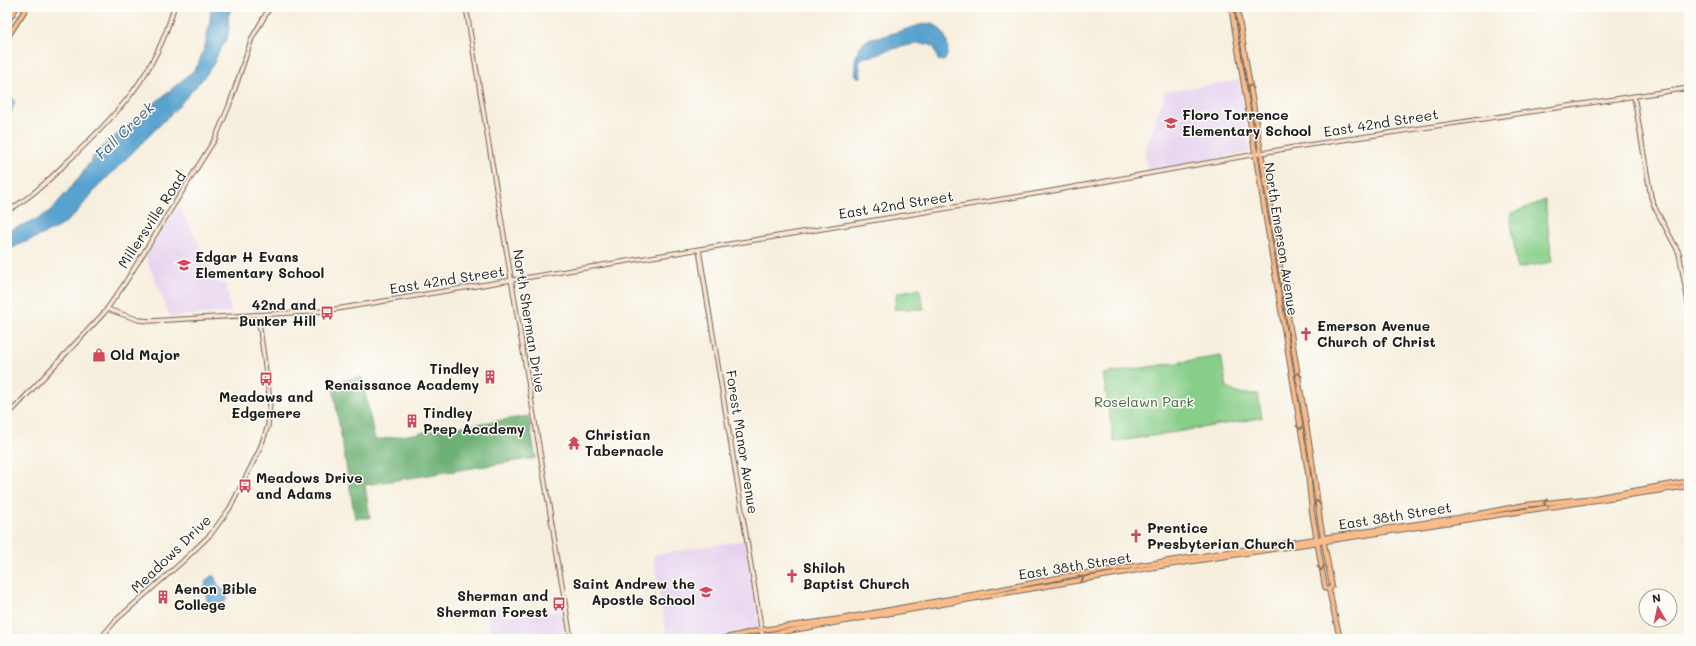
<svg xmlns="http://www.w3.org/2000/svg" width="1696" height="646" font-family="Mali,sans-serif">
<style>
.built{fill:#e6d2f0}
.green{fill:#87ce88;stroke:#527552}
.forest{fill:#6db174;stroke:#446648}
.water{fill:#58a2cf;stroke:#3a5f76}
.lines{fill:none;stroke-linecap:round;stroke-linejoin:round}
.secondary-casing{stroke:#696660;stroke-width:5.5}
.primary-casing{stroke:#696660;stroke-width:6}
.secondary{stroke:#fde4d0;stroke-width:3.5}
.primary{stroke:#f9bc8a;stroke-width:4}
.oneway{stroke:#8a6c53}
.labels{text-anchor:middle;stroke-width:3;stroke-linejoin:round;paint-order:stroke}
.poi-label{font-size:14px;font-weight:bold;fill:#1c1c1c;stroke:#fdfcf7;text-anchor:start}
.street-label{font-size:14px;fill:#1c1c1c;stroke:#fdfcf7}
.park-label{font-size:14px;fill:#476347;stroke:#fdfcf7}
.water-label{font-size:15px;font-style:italic;fill:#3a5f76;stroke:#fdfcf7}
</style>
<rect width="100%" height="100%" fill="#fdfcf7"/>
<filter id="ink" filterUnits="userSpaceOnUse"><feTurbulence type="fractalNoise" baseFrequency=".025" numOctaves="2"/><feDisplacementMap in="SourceGraphic" scale="8" xChannelSelector="R" yChannelSelector="G"/><feConvolveMatrix kernelMatrix="1 2 1 2 8 2 1 2 1" color-interpolation-filters="sRGB"/></filter>
<filter id="wash" filterUnits="userSpaceOnUse"><feTurbulence type="fractalNoise" baseFrequency=".012" numOctaves="4" result="noise"/><feDisplacementMap in="SourceGraphic" scale="16" xChannelSelector="R" yChannelSelector="G"/><feGaussianBlur stdDeviation="0.9" result="paint"/><feColorMatrix in="noise" values="0 0 0 0 0 0 0 0 0 0 0 0 0 0 0 0 0 1.4 0 .05"/><feComposite in="paint" operator="in"/></filter>
<g filter="url(#wash)">
<rect width="100%" height="100%" fill="#f7efde"/>
<g class="built">
<polygon points="1239,80 1250,152 1147,172 1145,150 1164,97 1163,92"/>
<polygon points="179,204 218,283 226,284 231,312 170,317 145,255"/>
<polygon points="745,540 760,630 759,631 714,639 667,639 653,555"/>
<polygon points="502,606 504,616 562,611 567,639 491,639 487,608"/>
</g>
<g class="green">
<polygon points="1545,200 1552,262 1517,268 1510,214"/>
<polygon points="919,288 924,309 894,309 897,293"/>
<polygon points="1221,356 1227,388 1239,394 1258,394 1262,418 1114,442 1103,374"/>
</g>
<polygon class="forest" points="362,377 375,440 528,416 536,458 365,485 370,518 355,518 332,382"/>
<g class="water">
<polygon points="211,7 232,7 228,17 229,28 227,39 218,53 214,63 206,75 175,110 95,190 76,213 65,223 53,230 7,250 7,231 40,218 52,209 80,177 96,153 107,143 193,71 198,65 205,46 210,22"/>
<path d="M 932,23 C 945,29 953,50 944,61 L 938,60 L 934,47 C 923,39 901,48 888,50 C 884,51 881,54 877,55 C 872,57 867,56 862,58 L 859,62 L 861,78 L 856,76 C 852,57 859,36 881,37 L 920,25 Z"/>
<polygon points="7,98 13,98 15,103 7,120"/>
<path d="M 212,576 L 214,576 L 219,587 L 227,593 L 227,598 L 223,604 L 213,608 C 205,602 204,589 206,580 Z"/>
</g>
</g>
<g filter="url(#ink)">
<g class="lines">
<g class="secondary-casing">
<g id="secondary">
<polyline points="466,7 571,639"/>
<polyline points="1634,96 1651,197 1655,208 1679,253 1689,307"/>
<path d="M 7,211 C 29,199 48,181 66,163 C 116,116 156,75 174,7"/>
<polyline points="699,250 763,639"/>
<polyline points="107,309 139,320 150,321 324,311 1052,191 1295,147 1689,88"/>
<polyline points="7,416 104,313 123,286 215,139 229,106 252,38 270,7"/>
<polyline points="100,639 116,620 182,562 211,534 230,508 259,451 268,426 270,401 258,315"/>
</g>
</g>
<g class="primary-casing">
<g id="primary">
<polyline points="1231,7 1308,473 1312,512 1325,587 1329,590"/>
<polyline points="1237,7 1312,460 1320,521 1332,586 1329,590 1340,639"/>
<polyline points="7,22 17,7"/>
<polyline points="7,38 27,7"/>
<polyline points="721,639 761,630 840,619 977,594 1067,576 1457,518 1525,505 1594,498 1689,481"/>
<polyline points="742,639 1161,566 1689,486"/>
</g>
</g>
<use href="#secondary" class="secondary"/>
<use href="#primary" class="primary"/>
</g>
<defs><path id="oneway-chevron" d="M-2-3.5L2.5 0L-2 3.5" fill="none" stroke-width="1.6" stroke-linecap="round" stroke-linejoin="round"/></defs>
<g class="oneway">
<use href="#oneway-chevron" transform="translate(1250 87) rotate(-99)"/>
<use href="#oneway-chevron" transform="translate(1298 375) rotate(-99)"/>
<use href="#oneway-chevron" transform="translate(1300 427) rotate(81)"/>
<use href="#oneway-chevron" transform="translate(1317 503) rotate(-96)"/>
<use href="#oneway-chevron" transform="translate(1546 503) rotate(173)"/>
<use href="#oneway-chevron" transform="translate(1321 568) rotate(80)"/>
<use href="#oneway-chevron" transform="translate(1081 579) rotate(-9)"/>
</g>
</g>
<defs>
<g id="school-bare" transform="scale(1.08)"><path d="M0-5L7-2L0 1L-7-2ZM-4 1L0 2.5L4 1V4Q0 6-4 4Z" fill="#d1495b" stroke="#fdfcf7" stroke-width="2.5" paint-order="stroke"/></g>
<g id="bus-bare" transform="scale(1.08)"><path d="M-5-6H5V4H4V6H2V4H-2V6H-4V4H-5ZM-3.5-4V0h7V-4ZM-3.5 1.2v1.5H-2V1.2ZM2 1.2v1.5H3.5V1.2Z" fill="#d1495b" stroke="#fdfcf7" stroke-width="2.5" paint-order="stroke"/></g>
<g id="church-bare" transform="scale(1.08)"><path d="M-1.2-6h2.4v3.5h3.3v2.4h-3.3V6h-2.4V-.1h-3.3v-2.4h3.3Z" fill="#d1495b" stroke="#fdfcf7" stroke-width="2.5" paint-order="stroke"/></g>
<g id="shop-bare" transform="scale(1.08)"><path d="M-5-2.5h2.3a2.7 3.5 0 0 1 5.4 0H5L5.5 6h-11ZM-1.5-2.5h3a1.5 2.3 0 0 0-3 0Z" fill="#d1495b" stroke="#fdfcf7" stroke-width="2.5" paint-order="stroke"/></g>
<g id="building-bare" transform="scale(1.08)"><path d="M-4-6H4V6H1V3H-1V6H-4ZM-2.5-4.3h1.7v1.8h-1.7ZM.8-4.3h1.7v1.8H.8ZM-2.5-1h1.7V.8h-1.7ZM.8-1h1.7V.8H.8Z" fill="#d1495b" stroke="#fdfcf7" stroke-width="2.5" paint-order="stroke"/></g>
<g id="temple-bare" transform="scale(1.08)"><path d="M0-6L5-2H3V0L6.5 2.5H4V6H1.5V3h-3V6H-4V2.5H-6.5L-3 0V-2H-5Z" fill="#d1495b" stroke="#fdfcf7" stroke-width="2.5" paint-order="stroke"/></g>
</defs>
<g fill-rule="evenodd">
<use href="#school-bare" x="1171" y="123"/>
<use href="#school-bare" x="184" y="265"/>
<use href="#bus-bare" x="327" y="313"/>
<use href="#church-bare" x="1306" y="334"/>
<use href="#shop-bare" x="99" y="355"/>
<use href="#building-bare" x="490" y="377"/>
<use href="#bus-bare" x="266" y="379"/>
<use href="#building-bare" x="412" y="421"/>
<use href="#temple-bare" x="574" y="443"/>
<use href="#bus-bare" x="245" y="486"/>
<use href="#church-bare" x="1136" y="536"/>
<use href="#church-bare" x="792" y="576"/>
<use href="#school-bare" x="706" y="592"/>
<use href="#building-bare" x="163" y="597"/>
<use href="#bus-bare" x="559" y="604"/>
</g>
<g class="labels">
<g class="poi-label">
<text x="1182" y="120">Floro Torrence<tspan x="1182" dy="16">Elementary School</tspan></text>
<text x="195" y="262">Edgar H Evans<tspan x="195" dy="16">Elementary School</tspan></text>
<text x="316" y="310" text-anchor="end">42nd and<tspan x="316" dy="16">Bunker Hill</tspan></text>
<text x="1317" y="331">Emerson Avenue<tspan x="1317" dy="16">Church of Christ</tspan></text>
<text x="110" y="360">Old Major</text>
<text x="479" y="374" text-anchor="end">Tindley<tspan x="479" dy="16">Renaissance Academy</tspan></text>
<text x="266" y="402" text-anchor="middle">Meadows and<tspan x="266" dy="16">Edgemere</tspan></text>
<text x="423" y="418">Tindley<tspan x="423" dy="16">Prep Academy</tspan></text>
<text x="585" y="440">Christian<tspan x="585" dy="16">Tabernacle</tspan></text>
<text x="256" y="483">Meadows Drive<tspan x="256" dy="16">and Adams</tspan></text>
<text x="1147" y="533">Prentice<tspan x="1147" dy="16">Presbyterian Church</tspan></text>
<text x="803" y="573">Shiloh<tspan x="803" dy="16">Baptist Church</tspan></text>
<text x="695" y="589" text-anchor="end">Saint Andrew the<tspan x="695" dy="16">Apostle School</tspan></text>
<text x="174" y="594">Aenon Bible<tspan x="174" dy="16">College</tspan></text>
<text x="548" y="601" text-anchor="end">Sherman and<tspan x="548" dy="16">Sherman Forest</tspan></text>
</g>
<g class="street-label">
<text transform="translate(1381 123) rotate(-9)" y="5">East 42nd Street</text>
<text transform="translate(896 205) rotate(-9)" y="5">East 42nd Street</text>
<text transform="translate(152 220) rotate(-57)" y="5">Millersville Road</text>
<text transform="translate(1281 239) rotate(81)" y="5">North Emerson Avenue</text>
<text transform="translate(447 280) rotate(-9)" y="5">East 42nd Street</text>
<text transform="translate(529 321) rotate(81)" y="5">North Sherman Drive</text>
<text transform="translate(742 442) rotate(81)" y="5">Forest Manor Avenue</text>
<text transform="translate(1395 516) rotate(-9)" y="5">East 38th Street</text>
<text transform="translate(171 554) rotate(-44)" y="5">Meadows Drive</text>
<text transform="translate(1075 566) rotate(-9)" y="5">East 38th Street</text>
</g>
<g class="park-label">
<text x="1144" y="407">Roselawn Park</text>
</g>
<g class="water-label">
<text transform="translate(125 131) rotate(-44)" y="5">Fall Creek</text>
</g>
</g>
<rect width="1696" height="646" fill="none" stroke="#fdfcf7" stroke-width="24"/>
<g transform="translate(1658 608) rotate(351)"><circle r="19" fill="#fdfcf7" stroke="#a3a29f"/>
<path d="M0-3L7 15L0 10L-7 15Z" fill="#d1495b"/>
<text y="-6" font-size="11" font-weight="bold" text-anchor="middle" fill="#1c1c1c">N</text>
</g>
</svg>
